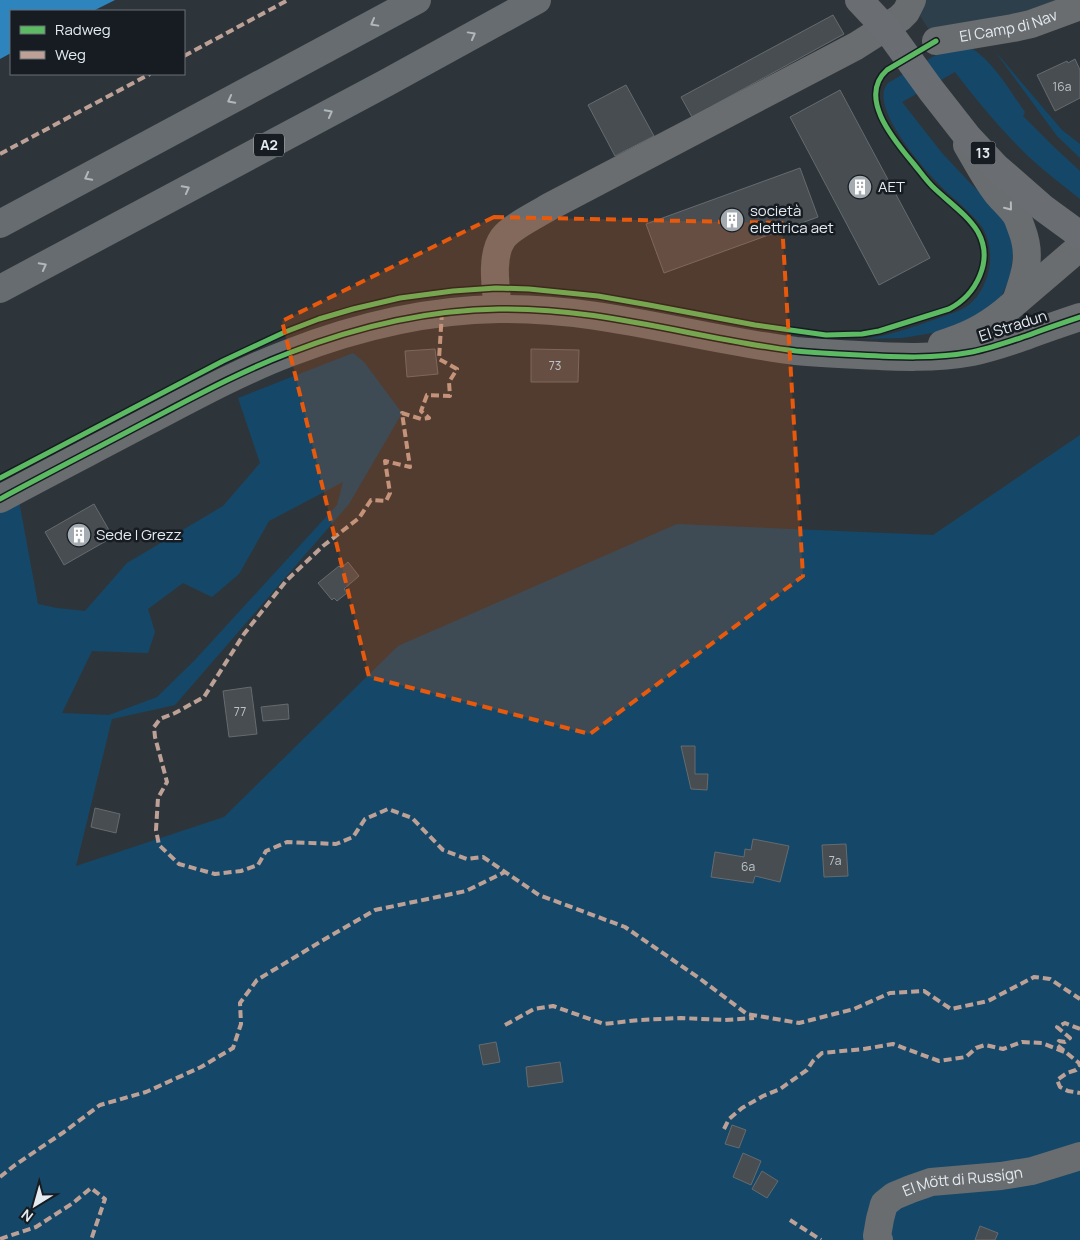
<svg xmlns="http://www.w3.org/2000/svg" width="1080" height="1240" font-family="Manrope,sans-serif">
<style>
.built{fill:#2d3f4b}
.green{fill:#154868;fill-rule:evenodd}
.water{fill:#2e85bd}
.building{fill:#474d51;stroke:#656b6f}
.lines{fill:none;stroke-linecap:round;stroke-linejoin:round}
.minor{stroke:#6a6d70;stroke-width:28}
.major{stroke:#6a6e72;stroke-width:28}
.highway{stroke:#666c70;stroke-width:28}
.major-bridge{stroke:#6a6e72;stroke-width:28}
.quiet{stroke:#bda197;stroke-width:4;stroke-dasharray:8 4;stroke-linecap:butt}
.cycleway-casing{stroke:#161c21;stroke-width:8}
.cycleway{stroke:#5cba63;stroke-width:5}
.oneway{stroke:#b1b8bd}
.oneway2{stroke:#b3b9bd}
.marked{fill:#e8590c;fill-opacity:0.2;stroke:#e8590c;stroke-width:4;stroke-dasharray:10 6;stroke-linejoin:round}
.labels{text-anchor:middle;stroke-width:5;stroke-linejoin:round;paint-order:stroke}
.number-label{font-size:12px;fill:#bcc4c9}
.shield{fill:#161c21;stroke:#a6adb3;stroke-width:1}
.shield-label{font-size:14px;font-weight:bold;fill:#e3ebf1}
.street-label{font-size:15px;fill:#e3ebf1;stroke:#161c21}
.poi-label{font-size:15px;fill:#e3ebf1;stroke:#161c21;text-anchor:start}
</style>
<rect width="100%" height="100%" fill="#2e353a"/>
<polygon class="built" points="910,0 1080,0 936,41"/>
<g class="green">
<path d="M 971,48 C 993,61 1010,91 1025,112 L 1023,116 L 1053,146 L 1080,171 L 1080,199 C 1063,185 1045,172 1029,157 C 1002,131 978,102 955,72 L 902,102 L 942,153 L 971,184 L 1003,215 L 1012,243 L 1013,251 L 1011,271 L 1008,282 L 1002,295 L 995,304 L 986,312 L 938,332 L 902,338 L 863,339 C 888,336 911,328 936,319 C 947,315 960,312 970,304 C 981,294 988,279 990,264 C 991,252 989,238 982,227 C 975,217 965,209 956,200 C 948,194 941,186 934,179 C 919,163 868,104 888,83 L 941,52 Z"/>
<polygon points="994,50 1062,130 1080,144 1080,158 1057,136"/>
<path d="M 353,353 L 364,362 L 402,413 L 349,504 L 175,705 L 112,719 L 76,866 L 224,817 L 398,646 L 677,524 L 933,535 L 1080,435 L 1080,1240 L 0,1240 L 0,499 L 17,490 L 38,604 L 57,608 L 85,611 L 127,563 L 223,506 L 260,463 L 238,398 ZM 343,482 L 337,505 L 194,661 L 157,697 L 109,715 L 62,713 L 92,651 L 148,653 L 155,632 L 148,609 L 183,583 L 212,597 L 239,574 L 269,521 Z"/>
</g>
<polygon class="water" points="0,0 115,0 93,11 11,11 11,53 0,59"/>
<g class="building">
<polygon points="833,15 844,34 692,117 681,97"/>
<polygon points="1075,59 1080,70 1080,98 1055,111 1037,75 1067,61 1068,63"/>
<polygon points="626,85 654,136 615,156 588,105"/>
<polygon points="840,90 930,258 879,285 790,117"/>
<polygon points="800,168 818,217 664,273 646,224"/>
<polygon points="435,349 438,374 407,377 405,351"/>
<polygon points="531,349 579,350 578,382 531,382"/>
<polygon points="94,504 113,537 64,565 45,532"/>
<polygon points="348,562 359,576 344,589 347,593 337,601 334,598 332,600 318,583 339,566 341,568"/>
<polygon points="251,687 257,734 229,737 223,691"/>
<polygon points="288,704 289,719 263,721 261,707"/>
<polygon points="681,746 695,746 695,774 708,774 707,790 691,789"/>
<polygon points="95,808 120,814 116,833 91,827"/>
<polygon points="753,839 789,846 780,882 755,876 753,883 711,877 715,852 744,857 745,849 751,850"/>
<polygon points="846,844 848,876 824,877 822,845"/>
<polygon points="496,1042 500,1062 483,1065 479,1045"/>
<polygon points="560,1062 563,1082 528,1087 526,1067"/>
<polygon points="732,1125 746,1130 739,1148 725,1144"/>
<polygon points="743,1153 761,1161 751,1185 733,1177"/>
<polygon points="762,1171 778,1181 767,1198 752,1189"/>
<polygon points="980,1226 998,1233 995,1240 975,1240"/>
</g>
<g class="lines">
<g class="minor">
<path id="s1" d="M 936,41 L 1013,28 L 1031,24 L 1080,6"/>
<path d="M 967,145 C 976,160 985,178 996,192 C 1002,200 1010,206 1016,215 C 1019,220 1020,225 1022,230 C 1032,256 1025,275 1016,301"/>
<path d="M 498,309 C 496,289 490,256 503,238 C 511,227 536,215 549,207 L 856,46 L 900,18 L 906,12 L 912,0"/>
<path d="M 942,344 C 967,336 984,328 1004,312 L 1080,247"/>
<path d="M 0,499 C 48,473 97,448 146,422 C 192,398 239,372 289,353 C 356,327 426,310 499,309 C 600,307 697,339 796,351 C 817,353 838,354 859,355 C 896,357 935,359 972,352 C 991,348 1008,342 1026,336 C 1044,329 1062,323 1080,317"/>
<path id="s2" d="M 879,1240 L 877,1236 L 880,1219 L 884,1204 L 894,1196 L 911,1189 L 931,1182 L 1001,1176 L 1032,1171 L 1080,1156"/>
</g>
<polyline class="major" points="889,32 931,90 967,136 996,167 1043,208 1080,235"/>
<g class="highway">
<polyline points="0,224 417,0"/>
<polyline points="0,289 386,83 537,0"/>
</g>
<polyline class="major-bridge" points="859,0 889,32"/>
<g class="quiet">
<polyline points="184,56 288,0"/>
<polyline points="0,154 150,74"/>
<polyline points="442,312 439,359 457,369 449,382 450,396 427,395 421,411 429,418 421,419 402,413 410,467 385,461 390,493 386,501 371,500 359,518 323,546 286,581 244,634 204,697 175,713 160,719 154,727 155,737 167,782 158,798 156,830 159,845 179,864 215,874 241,871 258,865 266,851 287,842 336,844 353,837 365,819 388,809 412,818 443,850 467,859 483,857 539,895 625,927 699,978 747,1014 799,1023 854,1009 890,993 924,991 951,1009 988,1001 1034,977 1050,979 1080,999"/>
<polyline points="505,1025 534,1009 553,1006 604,1024 639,1020 681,1018 725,1020 754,1018"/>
<polyline points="1080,1029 1065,1023 1057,1027 1070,1038 1065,1042 1059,1041 1057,1045 1079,1063 1080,1066 1076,1070 1067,1073 1057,1080 1060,1087 1068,1091 1080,1093"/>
<polyline points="724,1129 729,1119 742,1108 763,1096 780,1089 807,1070 813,1061 822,1053 864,1049 893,1044 939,1061 966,1057 976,1048 985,1045 1003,1049 1022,1042 1042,1043 1067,1053"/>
<polyline points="0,1177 15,1165 64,1132 100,1105 146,1092 201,1067 233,1048 241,1024 240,1003 257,980 325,939 375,910 466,891 505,872"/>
<polyline points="790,1220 821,1240"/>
<polyline points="0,1239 36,1227 73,1203 91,1188 105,1199 91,1240"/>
</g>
<g class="cycleway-casing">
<g id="cycleway">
<path d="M 0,478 L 223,361 L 285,332 L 319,319 L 353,309 L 400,298 L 453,291 L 496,288 L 529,289 L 598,296 L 649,305 L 755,325 L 826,335 L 862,334 L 879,331 L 949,309 C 976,295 994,261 978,232 C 967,214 947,201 932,186 C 925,179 919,170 913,163 C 894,140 857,97 887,70 L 936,41"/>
<path d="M 0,499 C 48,473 97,448 146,422 C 192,398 239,372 289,353 C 356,327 426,310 499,309 C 600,307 697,339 796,351 C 817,353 838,354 859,355 C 896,357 935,359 972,352 C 991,348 1008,342 1026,336 C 1044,329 1062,323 1080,317"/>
</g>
</g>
<use href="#cycleway" class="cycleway"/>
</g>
<defs><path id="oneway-chevron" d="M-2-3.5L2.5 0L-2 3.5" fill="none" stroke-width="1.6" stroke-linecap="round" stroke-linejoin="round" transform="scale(1.25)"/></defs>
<g class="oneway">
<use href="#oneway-chevron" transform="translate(374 23) rotate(151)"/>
<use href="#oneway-chevron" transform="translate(472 35) rotate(-29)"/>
<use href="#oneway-chevron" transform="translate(231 100) rotate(152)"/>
<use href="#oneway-chevron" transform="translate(329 113) rotate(-28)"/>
<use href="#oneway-chevron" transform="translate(88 177) rotate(152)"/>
<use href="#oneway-chevron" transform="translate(186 189) rotate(-28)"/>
<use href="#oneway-chevron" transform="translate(43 266) rotate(-28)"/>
</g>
<use class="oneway2" href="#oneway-chevron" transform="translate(1009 207) rotate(51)"/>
<path class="marked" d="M 494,217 L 782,223 L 803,576 L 590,734 L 369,677 L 282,321 Z"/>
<defs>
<g id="building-disc" transform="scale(1.25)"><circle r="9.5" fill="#a4abb1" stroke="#161c21"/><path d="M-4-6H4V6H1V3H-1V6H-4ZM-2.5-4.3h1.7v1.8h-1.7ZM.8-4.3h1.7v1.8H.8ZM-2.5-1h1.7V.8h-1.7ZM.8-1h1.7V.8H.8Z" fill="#fff"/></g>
</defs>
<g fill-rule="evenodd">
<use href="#building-disc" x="860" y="187"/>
<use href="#building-disc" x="732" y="220"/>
<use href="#building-disc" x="79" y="535"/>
</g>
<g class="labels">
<g class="number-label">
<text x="1062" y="91">16a</text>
<text x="555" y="370">73</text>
<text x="240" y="716">77</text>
<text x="835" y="865">7a</text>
<text x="748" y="871">6a</text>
</g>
<g class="shield">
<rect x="254" y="133.5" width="30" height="23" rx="4"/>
<rect x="970.5" y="141.5" width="25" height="23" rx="4"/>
</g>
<g class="shield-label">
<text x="269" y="150">A2</text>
<text x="983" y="158">13</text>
</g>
<g class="street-label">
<text dy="5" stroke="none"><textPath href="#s1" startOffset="74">El Camp di Nav</textPath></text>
<text transform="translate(1013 326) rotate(-18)" y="5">El Stradun</text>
<text dy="5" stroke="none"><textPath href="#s2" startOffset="121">El Mött di Russígn</textPath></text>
</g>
<g class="poi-label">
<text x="878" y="192">AET</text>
<text x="750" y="216">società<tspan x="750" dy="17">elettrica aet</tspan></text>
<text x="96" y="540">Sede I Grezz</text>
</g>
</g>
<rect x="10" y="10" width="175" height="65" fill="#161c21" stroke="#686f74"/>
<rect x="20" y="26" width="25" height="8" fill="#5cba63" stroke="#686f74"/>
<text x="55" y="35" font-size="15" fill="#e3ebf1">Radweg</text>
<rect x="20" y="51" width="25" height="8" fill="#bda197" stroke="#686f74"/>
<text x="55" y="60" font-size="15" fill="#e3ebf1">Weg</text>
<g transform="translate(35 1205) rotate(217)" stroke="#161c21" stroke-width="4" paint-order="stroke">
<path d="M0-4L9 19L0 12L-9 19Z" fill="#e3ebf1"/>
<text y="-8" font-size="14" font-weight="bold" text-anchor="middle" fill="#e3ebf1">N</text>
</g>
</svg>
